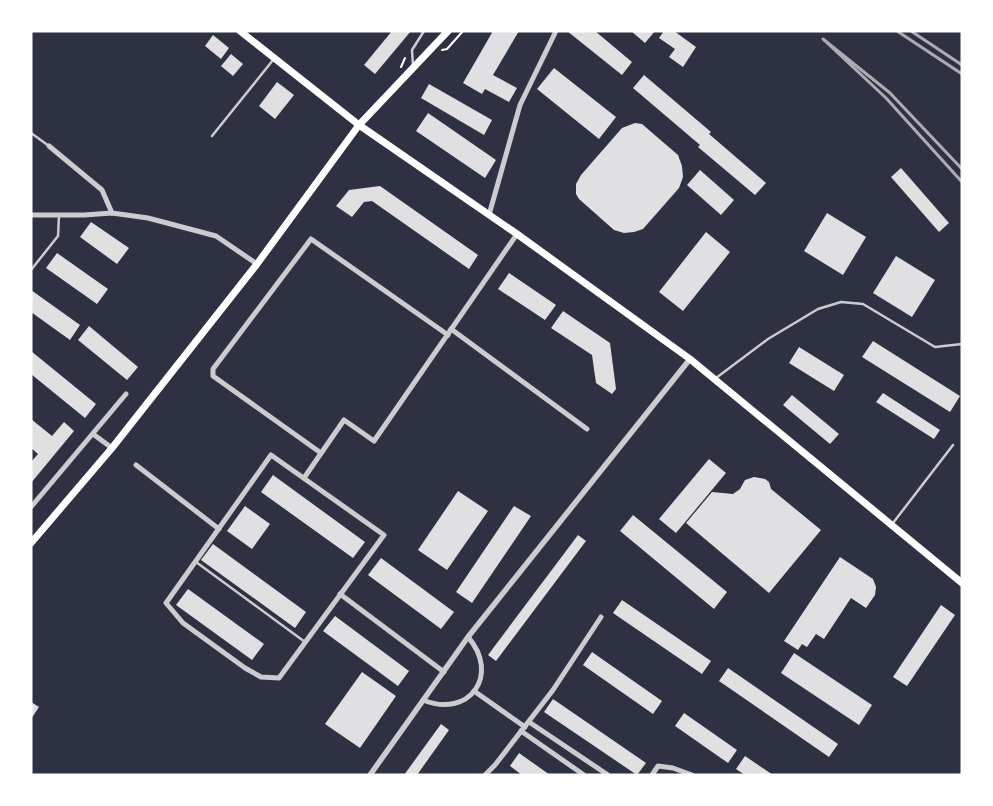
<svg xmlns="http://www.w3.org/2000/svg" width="993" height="806" font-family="'Open Sans',sans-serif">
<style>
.building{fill:#e0e0e3}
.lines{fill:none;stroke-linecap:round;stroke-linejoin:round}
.path{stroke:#fff;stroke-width:2}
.service{stroke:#caccd0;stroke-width:2.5}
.minor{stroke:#caccd0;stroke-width:5}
.tertiary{stroke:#caccd0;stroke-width:5.5}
.secondary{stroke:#fff;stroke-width:7}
.rail{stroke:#abadb3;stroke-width:3}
</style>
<rect width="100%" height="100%" fill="#2d3142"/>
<g class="building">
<polygon points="392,31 411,31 375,74 364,65"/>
<polygon points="493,31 519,31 493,75 517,88 509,102 485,89 482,94 463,83"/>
<polygon points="567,31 595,31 632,62 622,75"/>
<polygon points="631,31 655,31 645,43"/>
<polygon points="664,31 674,31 696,47 683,67 669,57 675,49 659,38"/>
<polygon points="213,35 229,48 221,59 205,46"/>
<polygon points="231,54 243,64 233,76 221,66"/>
<polygon points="554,68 616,117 599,139 537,89"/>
<polygon points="644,75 711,132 709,134 766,183 755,195 698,147 700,145 633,88"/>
<polygon points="277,82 294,95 275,119 259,106"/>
<polygon points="429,84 492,120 484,135 421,98"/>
<polygon points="428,113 496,160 485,178 416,131"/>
<polygon points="635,123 642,124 678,155 682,166 683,177 679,188 643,229 634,232 624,233 614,230 579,199 576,194 576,184 581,175 622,128"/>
<polygon points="901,168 949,223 939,232 891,177"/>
<polygon points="700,170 734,200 721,215 687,185"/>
<polygon points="380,186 478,255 469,269 372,201 364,202 352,217 336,206 349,190"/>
<polygon points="827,213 866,237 843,275 804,251"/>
<polygon points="91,222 129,248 117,264 80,237"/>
<polygon points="706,232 730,252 683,311 659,292"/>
<polygon points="57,253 108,289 97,304 46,268"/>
<polygon points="896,256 935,280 912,317 873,293"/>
<polygon points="509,273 556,305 545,320 498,289"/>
<polygon points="31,290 80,325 70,340 31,312"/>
<polygon points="563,311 610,343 616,389 612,394 596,383 592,355 551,328"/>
<polygon points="89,326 138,367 127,380 78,340"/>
<polygon points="873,341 960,396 950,412 862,357"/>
<polygon points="799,347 844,375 834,391 789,363"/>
<polygon points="31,351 96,404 85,418 31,374"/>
<polygon points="883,393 940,430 934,439 876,402"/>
<polygon points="792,395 839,434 830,444 783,405"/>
<polygon points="31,419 52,436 64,422 74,431 31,483 31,462 38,454 31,448"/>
<polygon points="709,459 726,473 676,533 659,519"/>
<polygon points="273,475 365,542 353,558 261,492"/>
<polygon points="754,477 765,479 769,482 771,489 821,530 769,593 686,523 712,492 733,494 740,489 745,480"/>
<polygon points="458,491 488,511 447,570 418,550"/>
<polygon points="245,506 270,524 252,549 227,531"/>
<polygon points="514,506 531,516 472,603 456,592"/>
<polygon points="633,515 727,592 714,609 620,531"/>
<polygon points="578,535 586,541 496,661 488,655"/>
<polygon points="213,544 306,612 295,628 201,560"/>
<polygon points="840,557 873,579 876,587 875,595 866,608 851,598 824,639 816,634 807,647 802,644 798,650 784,641"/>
<polygon points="381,558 454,612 441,629 368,575"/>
<polygon points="188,589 264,644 252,660 176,605"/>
<polygon points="622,600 711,661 702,674 613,613"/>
<polygon points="941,605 955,615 907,686 893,677"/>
<polygon points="335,616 409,671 398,686 323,631"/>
<polygon points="592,652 662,701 653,714 583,665"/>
<polygon points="794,653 872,705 859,725 781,673"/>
<polygon points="728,668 838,744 829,757 719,681"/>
<polygon points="362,672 396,696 360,748 325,724"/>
<polygon points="553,699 646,763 637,775 544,712"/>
<polygon points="31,702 39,707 31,719"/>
<polygon points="684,713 737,750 728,763 675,726"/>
<polygon points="441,724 449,730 417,775 404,775"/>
<polygon points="519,753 550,775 522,775 510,766"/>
<polygon points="745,756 773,775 745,775 736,769"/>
</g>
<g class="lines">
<g class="path">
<polyline points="442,50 447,49 463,31"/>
<polyline points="401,67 405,58"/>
</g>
<g class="service">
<polyline points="413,66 412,50 424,31"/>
<polyline points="31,133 49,146"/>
<polyline points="212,136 273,60"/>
<polyline points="31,270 58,236 59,216"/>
<polyline points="716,378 768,339 818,309 841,302 863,304 935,347 962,344"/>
<polyline points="893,523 953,445"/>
<polyline points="196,562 305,642"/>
</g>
<g class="minor">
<polyline points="49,146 102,190 112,213"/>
<polyline points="31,215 84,215 112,213 148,218 216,236 257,264"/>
<polyline points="489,215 520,105 556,31"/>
<polyline points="451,329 587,429"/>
<polyline points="93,434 112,448"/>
<polyline points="321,453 213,376 213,369 311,239 448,335"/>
<polygon points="271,455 384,535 279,678 261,677 245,668 183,623 166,603"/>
<polyline points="136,465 219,529"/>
<polyline points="304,478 344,420 374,441 517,234"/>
<polyline points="31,507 126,394"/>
<polyline points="340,594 444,672"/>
<polyline points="474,691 525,727"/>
<path d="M 423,700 C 469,719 501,675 468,637"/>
<polyline points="529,722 608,775"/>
<polyline points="521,731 584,775"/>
<polyline points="485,775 495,765 553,690 601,617"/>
<polyline points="652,775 658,766 673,768 692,775"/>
</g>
<polyline class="tertiary" points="370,775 468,637 690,359"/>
<g class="secondary">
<polyline points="240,31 359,125 517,234 690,359 962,583"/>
<polyline points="31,543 112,448 257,264 359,125 448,31"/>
</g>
<g class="rail">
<polyline points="897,31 962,74"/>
<polyline points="911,31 962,65"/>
<polyline points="962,169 890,93 823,39 886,98 962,182"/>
</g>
</g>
<rect width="993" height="806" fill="none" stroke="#ffffff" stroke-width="65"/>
</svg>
